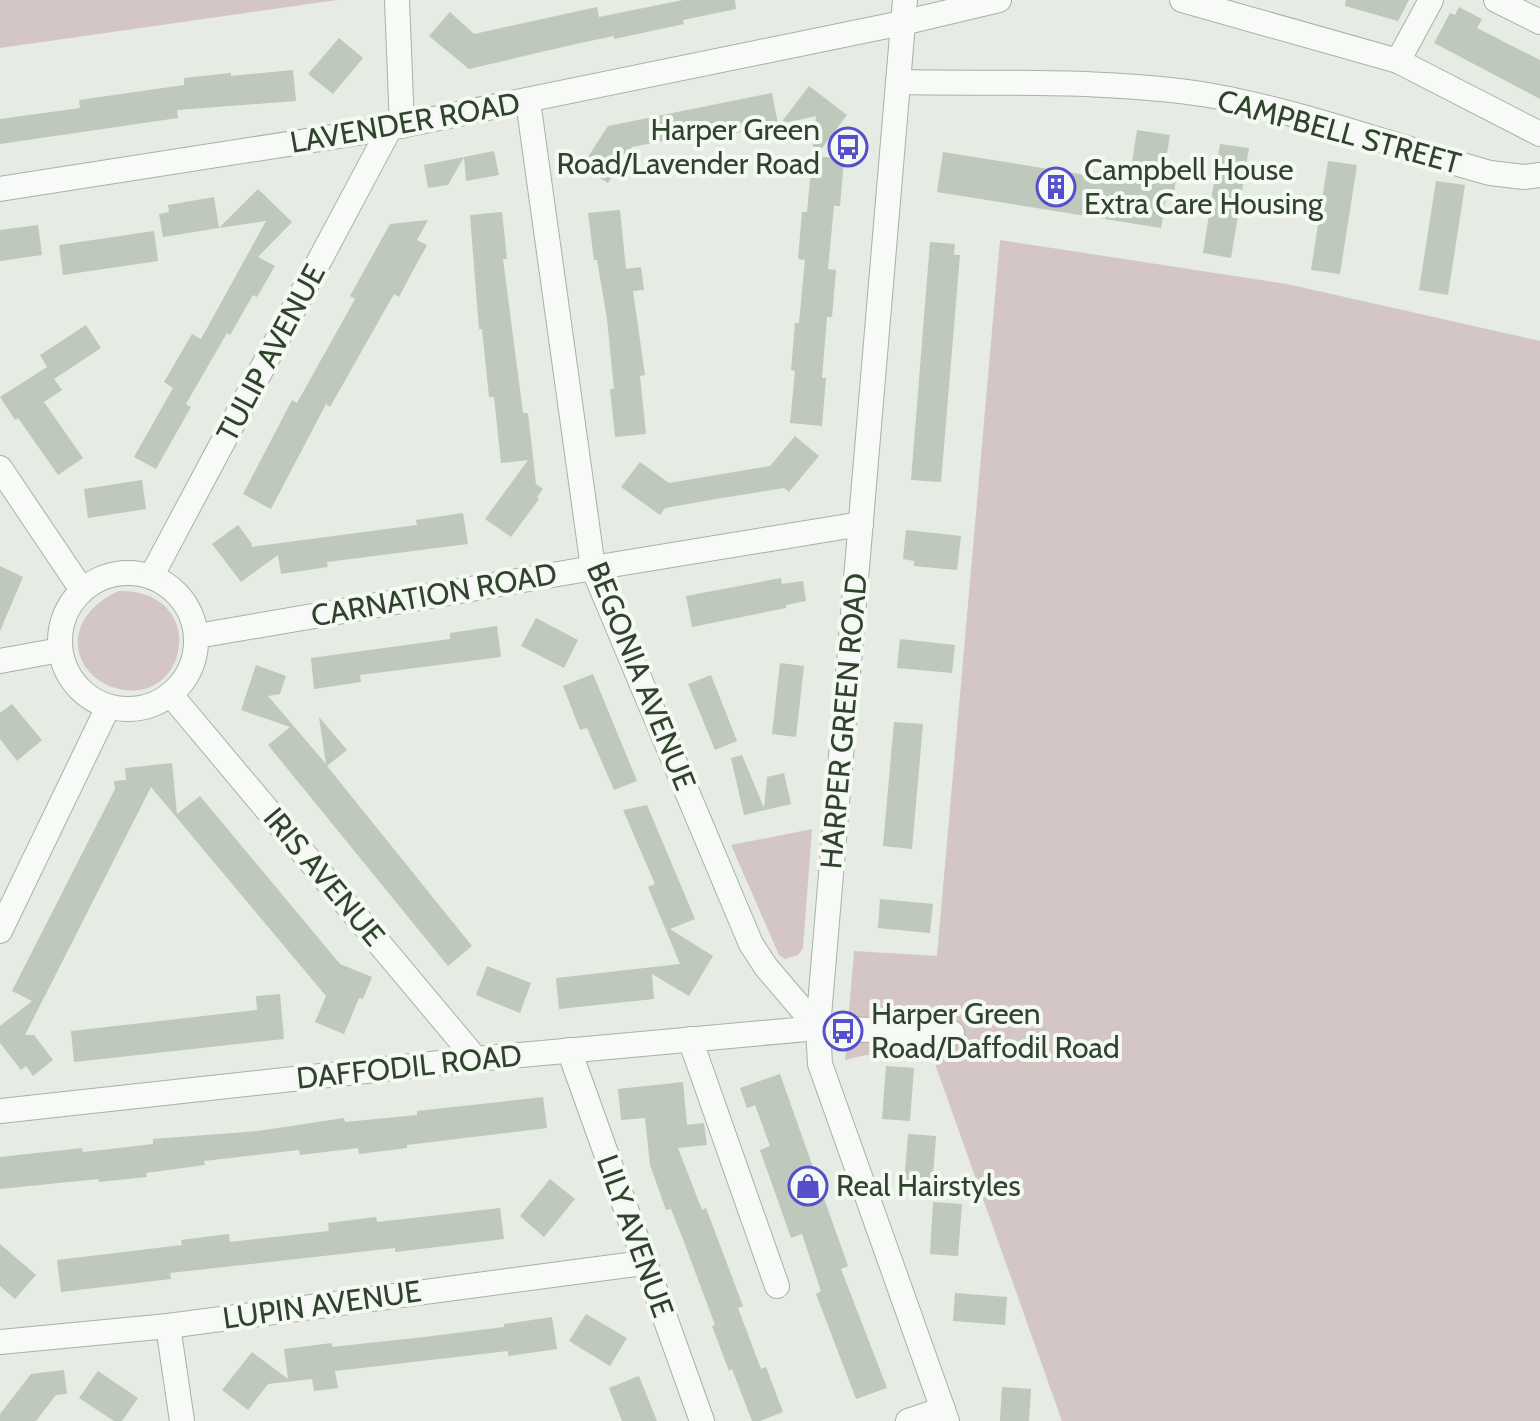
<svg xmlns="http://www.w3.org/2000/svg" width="1540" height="1421" font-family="Cabin,sans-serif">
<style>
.green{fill:#d5c6c6}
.building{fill:#bec8bb}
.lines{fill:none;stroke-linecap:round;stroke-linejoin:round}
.minor-casing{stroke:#a8b2a5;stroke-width:26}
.minor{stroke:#f7faf7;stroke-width:24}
.labels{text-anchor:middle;stroke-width:8;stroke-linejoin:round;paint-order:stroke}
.street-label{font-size:30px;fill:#30432c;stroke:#f5f9f4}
.poi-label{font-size:30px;fill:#30432c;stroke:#f5f9f4;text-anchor:start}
</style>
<rect width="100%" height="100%" fill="#e6ebe4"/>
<g class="green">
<polygon points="0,0 337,0 0,48"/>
<polygon points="1000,240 1287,284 1540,341 1540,1421 1062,1421 934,1061 866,1055 845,1060 854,951 937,956"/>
<path d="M 119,591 C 207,590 190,700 124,690 C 110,688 96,681 87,669 C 64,636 88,604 119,591 Z"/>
<polygon points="812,829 803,948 798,955 785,959 779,955 731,845"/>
</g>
<g class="building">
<polygon points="683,0 735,0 736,9 683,20 684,24 614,39 614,36 580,43 469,69 429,36 450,12 474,34 597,7 599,17"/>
<polygon points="1346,0 1409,0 1398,21 1345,6"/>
<polygon points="1459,7 1482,19 1477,28 1540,60 1540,99 1434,43 1450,13 1455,15"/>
<polygon points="339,38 363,58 333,94 308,74"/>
<polygon points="293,70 296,101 177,110 178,118 0,144 0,119 80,108 79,100 184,85 184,78 231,73 231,76"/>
<polygon points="809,86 847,115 816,156 844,159 840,206 834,206 828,269 836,270 832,317 827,317 822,378 826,378 822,426 790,423 795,371 791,370 795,323 799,323 805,260 798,259 802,212 807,212 816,116 780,124"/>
<polygon points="772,93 778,124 732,134 731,128 632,147 608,183 582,166 608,126"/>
<polygon points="1137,130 1170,135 1165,166 1178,168 1174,192 1167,191 1161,228 937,192 943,152 1129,182"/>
<polygon points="1220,144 1249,148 1231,258 1203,253"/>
<polygon points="494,151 499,175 466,181 464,157 448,185 428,188 424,165"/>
<polygon points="1328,161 1357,165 1340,274 1311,270"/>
<polygon points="1436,181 1465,185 1448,295 1419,290"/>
<polygon points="258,189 292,222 258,257 275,266 257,297 253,295 230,335 227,333 186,404 191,407 156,469 134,457 173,388 164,382 192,334 201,339 266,221 219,228"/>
<polygon points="214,197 219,228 163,237 159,214 169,212 168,205"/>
<polygon points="620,210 626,269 641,267 644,290 633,291 645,375 640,376 646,434 615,437 610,389 614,389 607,319 597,260 594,260 588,213"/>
<polygon points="502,212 507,259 503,259 523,413 528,413 536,484 543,489 537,497 539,499 511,537 485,519 528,460 501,463 494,397 489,397 482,329 479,329 470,215"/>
<polygon points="428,220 417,240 427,245 410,276 399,297 394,294 330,407 326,404 271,509 243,494 292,400 297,403 355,299 350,296 390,224"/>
<polygon points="38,225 42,255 0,261 0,230"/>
<polygon points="154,231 158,261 63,275 59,245"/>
<polygon points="930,242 955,244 954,255 960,255 941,482 911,480"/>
<polygon points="86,325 101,348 54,379 62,390 44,402 83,458 58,475 18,418 15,420 0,397 47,367 51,374 40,355"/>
<polygon points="795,436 819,456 789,492 784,488 716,499 665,508 660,515 621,487 640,462 669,483 770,466"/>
<polygon points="142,480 146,509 88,518 84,489"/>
<polygon points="463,513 468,544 327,562 328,567 281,574 278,555 241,582 212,544 238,525 252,544 251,547 417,525 416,520"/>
<polygon points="906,530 961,536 957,570 914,566 914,561 903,559"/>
<polygon points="0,566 23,577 0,631"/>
<polygon points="781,578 782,584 803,581 806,601 786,605 786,608 692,627 686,596"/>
<polygon points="536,618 578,640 564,668 521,646"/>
<polygon points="497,626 501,657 360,675 361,682 314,689 311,658 450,639 450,633"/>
<polygon points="900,639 955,645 952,673 897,668"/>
<polygon points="780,663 804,666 796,737 772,734"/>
<polygon points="256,665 286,676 280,694 268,696 326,764 319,717 347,750 327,766 472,946 448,966 268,745 290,727 241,710"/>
<polygon points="593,674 637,781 614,790 587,728 580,730 563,686"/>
<polygon points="711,675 737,741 715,750 688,684"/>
<polygon points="12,704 42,740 17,761 0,739 0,713"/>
<polygon points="894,722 923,724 912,849 883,846"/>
<polygon points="742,755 764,808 767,777 784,773 791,804 744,815 731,758"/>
<polygon points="172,763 177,814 200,796 340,964 372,977 363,999 359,998 344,1034 315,1022 326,996 151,787 25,1035 34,1035 53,1060 33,1076 26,1066 21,1070 0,1043 0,1026 32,1001 12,991 115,789 114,781 126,780 125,768"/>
<polygon points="647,805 695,919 670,929 713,956 689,996 652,974 654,999 559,1009 556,978 680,964 648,887 655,884 623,810"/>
<polygon points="880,899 933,904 930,933 878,928"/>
<polygon points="487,966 531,983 520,1013 476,995"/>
<polygon points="280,994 284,1039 74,1062 71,1031 257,1010 256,996"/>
<polygon points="886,1066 914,1068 910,1121 882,1119"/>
<polygon points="780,1074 848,1266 841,1269 887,1388 856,1399 816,1294 821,1291 802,1234 791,1238 760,1150 770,1146 755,1105 747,1108 740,1088"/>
<polygon points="683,1082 687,1125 704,1123 707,1145 678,1148 702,1210 706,1208 743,1306 738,1308 761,1369 766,1367 783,1412 760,1421 752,1421 732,1369 729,1371 712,1326 715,1325 684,1242 671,1209 666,1210 650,1165 645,1118 621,1120 618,1089"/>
<polygon points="543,1097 547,1128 407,1145 407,1148 359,1154 358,1148 300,1155 299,1150 204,1161 205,1165 146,1173 147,1177 99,1182 98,1179 0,1189 0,1157 82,1148 83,1152 119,1148 153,1144 153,1139 258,1131 344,1118 345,1122 417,1115 417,1111"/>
<polygon points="908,1134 936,1136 932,1189 904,1186"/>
<polygon points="550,1179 575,1199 544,1237 520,1216"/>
<polygon points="933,1202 962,1204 958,1256 930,1254"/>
<polygon points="500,1208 504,1239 395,1252 395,1248 170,1273 171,1279 61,1292 57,1260 182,1245 181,1240 229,1234 230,1242 329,1231 328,1223 376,1217 377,1222"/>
<polygon points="0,1244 36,1275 15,1299 0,1286"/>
<polygon points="955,1293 1007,1297 1005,1325 953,1321"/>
<polygon points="586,1314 627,1338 610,1366 569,1341"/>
<polygon points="552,1317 557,1349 508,1356 508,1351 335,1371 338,1388 314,1391 312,1379 268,1384 248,1410 222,1390 252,1352 288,1379 284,1349 332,1343 332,1347 424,1337 504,1327 504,1324"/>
<polygon points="64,1370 67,1394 56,1395 36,1421 0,1421 0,1414 31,1374"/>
<polygon points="98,1371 138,1398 122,1421 114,1421 79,1398"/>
<polygon points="639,1376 657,1421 622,1421 609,1388"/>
<polygon points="1002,1387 1031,1389 1029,1421 1000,1421"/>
</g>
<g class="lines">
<g class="minor-casing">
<g id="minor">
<polyline points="397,0 402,126"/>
<polyline points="905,0 818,1028 820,1064 947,1421"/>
<polyline points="1182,0 1398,61 1540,134"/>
<polyline points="1496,0 1540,22"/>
<polyline points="1398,61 1431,0"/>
<path d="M 898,82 C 997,84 1111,79 1208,95 C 1304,112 1396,147 1490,173 L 1524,177 L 1540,175"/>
<polyline points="528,101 593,568 751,944 766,967 818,1028"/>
<polyline points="0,189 390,128 902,23 999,0"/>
<polyline points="0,468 82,590"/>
<circle cx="128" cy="641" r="68"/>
<polyline points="151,577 390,128"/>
<polyline points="197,636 593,568 861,524"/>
<polyline points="0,661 60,650"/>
<polyline points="171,695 476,1059"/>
<polyline points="0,931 108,707"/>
<polyline points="690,1039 777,1286"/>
<polyline points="569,1050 702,1421"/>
<polyline points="0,1111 476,1059 818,1028 952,1033"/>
<polyline points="168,1326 182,1421"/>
<polyline points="0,1342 168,1326 643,1263"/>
<polyline points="908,1421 943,1409"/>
</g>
</g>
<use href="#minor" class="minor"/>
</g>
<defs>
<g id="bus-ring" transform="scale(2)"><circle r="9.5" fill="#f5f9f4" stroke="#544fcb" stroke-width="1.5"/><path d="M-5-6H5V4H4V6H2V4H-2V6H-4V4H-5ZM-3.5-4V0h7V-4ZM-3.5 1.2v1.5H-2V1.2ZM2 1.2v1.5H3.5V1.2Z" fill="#544fcb"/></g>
<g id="building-ring" transform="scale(2)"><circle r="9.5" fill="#f5f9f4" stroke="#544fcb" stroke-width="1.5"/><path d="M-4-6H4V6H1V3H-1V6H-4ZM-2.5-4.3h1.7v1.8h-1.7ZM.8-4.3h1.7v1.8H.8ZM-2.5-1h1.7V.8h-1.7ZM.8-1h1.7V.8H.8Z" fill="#544fcb"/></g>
<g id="shop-ring" transform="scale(2)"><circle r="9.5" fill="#f5f9f4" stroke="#544fcb" stroke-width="1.5"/><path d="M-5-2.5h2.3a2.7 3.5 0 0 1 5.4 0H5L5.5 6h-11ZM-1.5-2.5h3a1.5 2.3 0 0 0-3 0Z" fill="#544fcb"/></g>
</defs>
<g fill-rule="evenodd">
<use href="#bus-ring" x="848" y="147"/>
<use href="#building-ring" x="1056" y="187"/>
<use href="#bus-ring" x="843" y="1031"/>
<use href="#shop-ring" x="808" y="1186"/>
</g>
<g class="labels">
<g class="street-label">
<text transform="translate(405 123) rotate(-10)" y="10">LAVENDER ROAD</text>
<text transform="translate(1339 132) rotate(15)" y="10">CAMPBELL STREET</text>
<text transform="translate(271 353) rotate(-62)" y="10">TULIP AVENUE</text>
<text transform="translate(434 595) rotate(-10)" y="10">CARNATION ROAD</text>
<text transform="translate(641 676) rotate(68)" y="10">BEGONIA AVENUE</text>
<text transform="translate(844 721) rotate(-85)" y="10">HARPER GREEN ROAD</text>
<text transform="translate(324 877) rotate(50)" y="10">IRIS AVENUE</text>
<text transform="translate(409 1067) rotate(-6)" y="10">DAFFODIL ROAD</text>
<text transform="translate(635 1236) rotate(70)" y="10">LILY AVENUE</text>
<text transform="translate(322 1305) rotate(-8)" y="10">LUPIN AVENUE</text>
</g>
<g class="poi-label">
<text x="820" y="140" text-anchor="end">Harper Green<tspan x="820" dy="34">Road/Lavender Road</tspan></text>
<text x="1084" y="180">Campbell House<tspan x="1084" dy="34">Extra Care Housing</tspan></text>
<text x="871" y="1024">Harper Green<tspan x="871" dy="34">Road/Daffodil Road</tspan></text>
<text x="836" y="1196">Real Hairstyles</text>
</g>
</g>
</svg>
